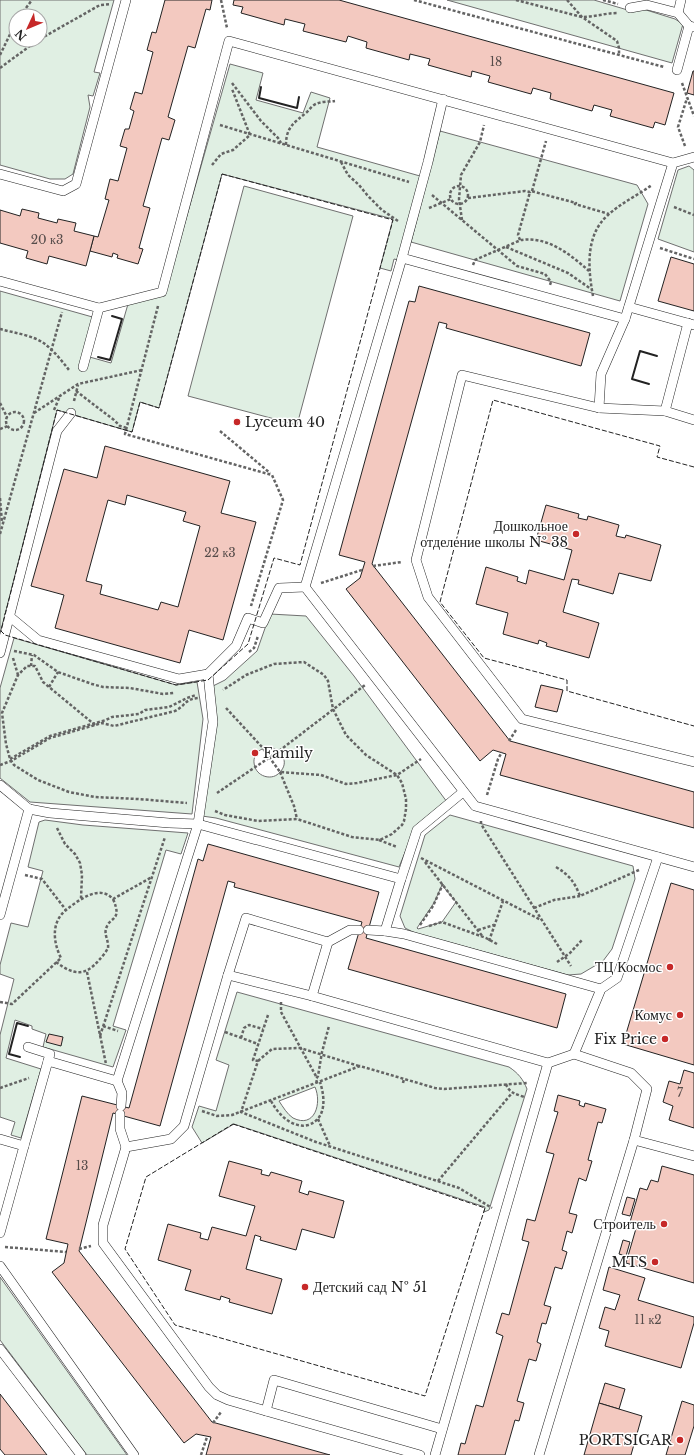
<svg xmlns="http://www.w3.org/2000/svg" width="694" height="1455" font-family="'Libre Baskerville',serif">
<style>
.green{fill:#e0efe3;stroke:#6f6f6f;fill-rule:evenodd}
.building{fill:#f3c9c0;stroke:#222;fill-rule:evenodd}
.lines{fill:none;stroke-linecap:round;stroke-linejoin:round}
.service-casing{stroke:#222;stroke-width:10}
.path{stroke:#646464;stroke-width:2.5;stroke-dasharray:3 2;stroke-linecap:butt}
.service{stroke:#fff;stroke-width:9}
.fence{stroke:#222;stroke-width:1;stroke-dasharray:5 2;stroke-linecap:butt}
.wall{stroke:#222;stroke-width:2}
.poi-dot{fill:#c62828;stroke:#fff;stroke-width:1.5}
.labels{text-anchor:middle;stroke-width:3;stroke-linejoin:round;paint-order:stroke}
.number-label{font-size:12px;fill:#564c4a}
.poi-label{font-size:14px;fill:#222;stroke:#fff;text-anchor:end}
</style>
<rect width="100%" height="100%" fill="#fff"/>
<g class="green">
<path d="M 0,0 L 114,0 L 94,72 L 100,73 L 93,96 L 88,95 L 90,107 L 73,174 L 65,179 L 50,179 L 0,165 ZM 16,16 L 40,16 L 40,40 L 16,40 Z"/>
<polygon points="447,0 594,0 631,11 643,9 675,19 683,24 672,63"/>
<polygon points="230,64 263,73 256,100 303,113 311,92 330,98 317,147 420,176 398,260 394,259 391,271 380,268 393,219 222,174 159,408 140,402 132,432 57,410 0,634 0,291 96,318 86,356 111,363 128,304 165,293"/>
<polygon points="440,131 637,185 648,204 620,301 411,242"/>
<polygon points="689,166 694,170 694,252 658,239 678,170"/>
<polygon points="244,186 353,216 297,425 188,396"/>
<path d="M 270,614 L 306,616 L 354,676 L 447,802 L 415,828 L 399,867 L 216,818 L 202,816 L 213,686 L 225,680 L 257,651 ZM 269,747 C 281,749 290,762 280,772 C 273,781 258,777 255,767 C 251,756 259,748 269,747 Z"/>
<polygon points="14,638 176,685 197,682 203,719 192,814 30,802 0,778 0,688"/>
<path d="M 450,815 L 633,866 L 635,879 L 612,949 L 603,961 L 581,974 L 568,975 L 415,933 L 405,928 L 400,916 L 425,835 ZM 442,885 L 456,902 L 442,922 L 418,929 L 417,928 L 434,903 Z"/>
<polygon points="45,820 83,825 188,833 181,854 166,850 113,1026 126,1030 113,1067 43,1047 46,1034 32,1029 32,1026 15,1020 6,1058 41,1069 21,1138 11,1135 15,1122 0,1117 0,1035 14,979 0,974 0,965 11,923 28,927 43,871 28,867 39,822"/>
<path d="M 237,992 L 509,1067 C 518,1073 523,1079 527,1089 L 489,1210 L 484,1212 L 485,1207 L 234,1124 L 202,1143 L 192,1127 L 199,1106 L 216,1111 L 229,1065 L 216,1060 ZM 315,1087 C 322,1103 315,1129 293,1118 C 287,1114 283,1107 279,1101 Z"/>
<polygon points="0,1277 127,1455 87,1455 0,1340"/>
</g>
<g class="building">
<polygon points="165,0 212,0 210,10 206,9 195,48 188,46 168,117 175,120 169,140 162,138 143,206 150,208 139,248 143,249 138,264 117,258 118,255 113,253 112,257 90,251 94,236 98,237 109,200 105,199 110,179 118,181 127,148 120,146 125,129 129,129 134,111 130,109 135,92 142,94 153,52 147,50 152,32 156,33"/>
<polygon points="234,0 339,0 674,93 665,125 655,122 653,128 610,116 612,110 594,105 592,111 550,99 551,93 533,88 531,94 488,82 490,76 472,71 471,77 428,65 430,59 410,54 409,60 366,48 367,42 348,36 346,42 303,31 305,24 285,19 284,25 241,13 243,7 233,5"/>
<polygon points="693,71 694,71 694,95 687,93"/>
<polygon points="22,209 39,213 38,218 57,223 58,219 76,223 74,231 94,236 86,266 49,256 47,264 26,258 28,251 0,243 0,210 20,216"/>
<polygon points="671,257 694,264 694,311 658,301"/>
<polygon points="419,286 590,333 581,366 446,328 447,324 439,322 372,564 510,741 694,792 694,828 500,775 506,754 493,750 480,761 346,589 360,578 365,562 339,555 409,301 415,302"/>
<path d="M 105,446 L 230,481 L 221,513 L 256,522 L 223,640 L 189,630 L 180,663 L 55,628 L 64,595 L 31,586 L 64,469 L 97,478 ZM 127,495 L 186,512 L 183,521 L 200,526 L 178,607 L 161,602 L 158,610 L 100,594 L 102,585 L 86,581 L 108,500 L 125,505 Z"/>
<polygon points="546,505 579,514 578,518 587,520 588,516 619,525 616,536 625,538 626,535 661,545 651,581 619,573 613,594 578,584 579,580 572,579 563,612 599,623 589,658 546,646 547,643 539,640 538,644 503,634 508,613 476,604 486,567 518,577 517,581 526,584 529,570 564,580 572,550 536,540"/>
<polygon points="541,685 563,690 557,712 535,707"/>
<polygon points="208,844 379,892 366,938 566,994 557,1028 348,969 362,922 234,887 235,883 228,881 160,1126 113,1113 79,1251 212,1422 330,1455 206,1455 211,1437 196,1434 184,1443 52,1272 64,1263 68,1244 46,1239 82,1096 129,1108 198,859 203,861"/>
<polygon points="671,883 694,890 694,1065 623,1044"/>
<polygon points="49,1034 63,1037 61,1046 46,1042"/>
<polygon points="684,1070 694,1073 694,1128 669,1120 673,1106 663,1102 669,1081 680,1084"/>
<polygon points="558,1095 580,1101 579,1105 584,1107 585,1103 606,1109 602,1123 598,1122 588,1160 592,1161 586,1181 579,1178 569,1213 577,1215 572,1233 567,1231 562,1250 567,1252 562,1269 555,1267 544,1305 551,1307 546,1324 542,1323 537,1342 541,1344 536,1361 529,1359 517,1401 524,1403 519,1421 515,1420 505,1455 458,1455 461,1443 465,1444 476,1405 483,1407 503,1336 496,1333 502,1313 509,1315 529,1242 522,1240 527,1219 535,1221 554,1154 546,1152 558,1112 554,1111"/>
<polygon points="229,1161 262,1170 261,1174 269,1176 271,1172 302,1181 299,1192 308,1195 309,1191 344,1201 334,1238 302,1229 296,1250 260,1240 261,1237 255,1235 246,1269 282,1279 272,1314 229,1302 230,1299 221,1296 220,1300 185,1290 191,1270 158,1260 168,1224 201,1233 200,1238 208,1240 212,1227 246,1236 255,1206 219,1196"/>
<polygon points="662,1166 694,1175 694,1283 626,1263 637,1225 630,1222 640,1188 647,1190 651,1180 658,1182"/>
<polygon points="627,1197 635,1199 630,1216 622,1214"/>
<polygon points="623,1240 630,1242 626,1256 619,1254"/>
<polygon points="609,1267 645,1278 638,1300 694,1317 694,1323 681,1368 605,1346 609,1331 599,1328 605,1307 615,1310 620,1295 603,1290"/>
<polygon points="605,1383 625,1389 619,1409 599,1403"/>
<polygon points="0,1394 47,1455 5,1455 0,1449"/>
<polygon points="682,1401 694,1405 694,1426 685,1455 666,1455"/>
<polygon points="599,1403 642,1416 631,1455 584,1455"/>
</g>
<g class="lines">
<g class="service-casing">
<g id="service">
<polyline points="630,8 647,5 678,13 689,26"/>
<polyline points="678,13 681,0"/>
<polyline points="677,70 689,26 694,27"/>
<polyline points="0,174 63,191 76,184 126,0"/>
<polyline points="402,258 428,162 443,99"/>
<polyline points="0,281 99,308 162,292 229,41 673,163"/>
<polyline points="629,307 694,325"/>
<polyline points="625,319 402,258 305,587 475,806 694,867"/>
<polyline points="83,367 99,308"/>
<polyline points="599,408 601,374 625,319 673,163 694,157"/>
<polyline points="665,411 688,323"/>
<polyline points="694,420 665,411 599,408 462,375 416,560 428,597 522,719 694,762"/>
<polyline points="9,616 38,640 179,679 208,674 236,646 248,618 263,623 279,588 305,587"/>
<polyline points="0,653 57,431 71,413"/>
<polyline points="0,785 29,809 0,915"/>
<polyline points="29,809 50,813 169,823 198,824 213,722 208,674"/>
<polyline points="401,879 417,830 463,792"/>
<polyline points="368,930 385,931"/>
<polyline points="328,942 350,930 359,930"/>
<polyline points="228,975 312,996"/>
<polyline points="28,1047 50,1054 48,1061"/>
<polyline points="574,1054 601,989 617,978 658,857"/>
<polyline points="117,1081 122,1093 121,1106"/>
<polyline points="120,1114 120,1129 126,1147"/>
<polyline points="0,1139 24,1146 0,1233"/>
<polyline points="24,1146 48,1061 117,1081 198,824 401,879 385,931 404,934 601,989"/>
<polyline points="0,1266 134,1455"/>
<polyline points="0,1349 81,1455"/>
<polyline points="266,1411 274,1380 442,1429"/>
<polyline points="420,1455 228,1400 217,1395 209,1387 103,1243 103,1225 126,1147 171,1139 184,1126 228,975 246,918 328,942 312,996 548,1063 574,1054 631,1073 647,1089 634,1140 694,1156"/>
<polyline points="435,1455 548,1063"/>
<polyline points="539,1455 634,1140"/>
</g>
</g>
<g class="path">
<polyline points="221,0 227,28"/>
<polyline points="414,0 664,67"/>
<path d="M 516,0 L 582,17 C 594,17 605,13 618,13"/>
<polyline points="567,0 582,17 617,41 619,48 619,55"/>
<polyline points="603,0 618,4"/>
<polyline points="20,16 32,0"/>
<polyline points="40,39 100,5 111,4"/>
<polyline points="0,55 16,22"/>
<polyline points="0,68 38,40"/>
<polyline points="232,83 261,121 278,138 281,143"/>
<polyline points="682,83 694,116"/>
<polyline points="220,125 409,182"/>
<path d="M 286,145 C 286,127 294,123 307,112 C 309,110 311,107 314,105 C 320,101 328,102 335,101"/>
<polyline points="685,146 678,127 687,98"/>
<polyline points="341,162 348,175 359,185 368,196 382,210 398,221"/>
<polyline points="212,165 221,154 233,150 250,135 232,89"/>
<circle cx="459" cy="195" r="9"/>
<polyline points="532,191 546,141"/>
<polyline points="432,195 517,266 545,274 551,282 550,285"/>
<polyline points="468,198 525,191 530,192 531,191 576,203 575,204 609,214"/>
<polyline points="674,207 694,215"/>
<polyline points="429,208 451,199"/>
<polyline points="462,220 459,199 461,175 480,142 484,125"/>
<polyline points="520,240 518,235 530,192"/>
<polyline points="506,247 568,273 591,289"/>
<polyline points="660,248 694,259"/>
<path d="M 473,265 L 475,260 L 521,240 C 548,236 571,255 589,271"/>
<path d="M 593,296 C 588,269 585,235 608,215 C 621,203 638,195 652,185"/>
<polyline points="158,306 125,434 272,475 283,500 251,606"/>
<path d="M 0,329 C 14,333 33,335 45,344 C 54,351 62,361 69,370"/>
<polyline points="76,391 114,420 120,426 127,428"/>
<polyline points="74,401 78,385"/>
<polyline points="0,403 7,417"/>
<polyline points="54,410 60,396"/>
<circle cx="15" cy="421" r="9"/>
<polyline points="34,413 78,384 142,370"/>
<polyline points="0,429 8,426"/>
<polyline points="220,431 270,473"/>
<polyline points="0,498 2,523"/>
<polyline points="0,534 62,312"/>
<polyline points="373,566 402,562"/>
<polyline points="321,583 362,570"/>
<polyline points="14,651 34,655 58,672 92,684 103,687 130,688 163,694 174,693"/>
<polyline points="249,652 254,648 258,636"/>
<polyline points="13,658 18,675"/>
<polyline points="31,666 32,655"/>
<polyline points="49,687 58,672"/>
<polyline points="226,708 262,747 280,772 321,775 346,784 357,783 397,775 421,759"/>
<polyline points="95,725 43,682 35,666 27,666 18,675 2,713 6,744 10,759 14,765 38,780 69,792 95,797 138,799 187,803"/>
<polyline points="509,741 516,730"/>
<polyline points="10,759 50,736 106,720 112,717 139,714 145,710 169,707 187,698 196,695"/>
<path d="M 0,765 L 11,761 L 50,738 L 102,723 L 114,726 L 175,711 C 185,706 185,699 198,698"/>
<polyline points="280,772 294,806 297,819"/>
<polyline points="217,793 279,751 365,685"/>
<polyline points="487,795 498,759 502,752"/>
<polyline points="215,811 225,815 258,821 297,819 352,837 380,840 392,834 402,825 404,821 406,809 406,799 402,783 397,775 366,755 346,735 333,709 328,681 324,675 304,662 274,664 246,675 223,690"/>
<polyline points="481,821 481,824 571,966"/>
<polyline points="57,828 65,844 75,854 80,863 82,875 81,898"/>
<polyline points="379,840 397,847"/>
<polyline points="421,858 541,920"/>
<polyline points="425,862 483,937"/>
<path d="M 556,867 C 569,875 574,881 580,896 L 639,870"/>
<path d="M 25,875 L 42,879 L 66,910 C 79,900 99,884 113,899 L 152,877"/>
<polyline points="534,908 554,900 580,896"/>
<polyline points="420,925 433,906 443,884"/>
<polyline points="429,926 442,922 486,938 497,944"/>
<polyline points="478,930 494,925"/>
<polyline points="489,941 503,901"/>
<path d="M 56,962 C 73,975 85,977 99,960 C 102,957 106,952 108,948 C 109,941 104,935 106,929 C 109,916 123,922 113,899"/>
<polyline points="557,962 570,953 582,940"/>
<polyline points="87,972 106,1064"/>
<path d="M 0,1002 L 12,1004 L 61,958 C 53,942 51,922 66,910"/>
<polyline points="281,1002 281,1012 317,1078"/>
<polyline points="268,1015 253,1060 258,1061 241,1112 316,1142 459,1188 492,1208"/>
<polyline points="103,1026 118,1031"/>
<polyline points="225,1032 258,1044"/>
<polyline points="100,1036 165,837"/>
<polyline points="241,1038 244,1028 249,1025 263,1029"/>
<polyline points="258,1061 272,1049 300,1048 359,1066"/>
<polyline points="317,1083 316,1079 318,1076 322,1052 329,1026"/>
<polyline points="403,1083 404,1079"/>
<path d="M 506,1084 C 509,1093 516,1094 524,1097"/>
<polyline points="0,1088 29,1078"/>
<path d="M 271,1101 C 275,1108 280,1115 287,1120 C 293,1124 301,1127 308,1125 C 327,1119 325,1097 320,1082"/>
<polyline points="202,1111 217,1116 232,1115 360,1066 435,1088 444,1089 527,1083"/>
<polyline points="318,1119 330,1146"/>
<polyline points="438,1181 512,1093"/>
<polyline points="5,1247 66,1252"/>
<polyline points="79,1249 91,1246"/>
<polyline points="213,1423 221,1412"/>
<polyline points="201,1455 207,1437"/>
</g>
<use href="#service" class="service"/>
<g class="fence">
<polygon points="222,174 393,220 300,565 274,558 248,644 208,680 176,685 5,635 1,631 57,410 132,432 140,402 159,408"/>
<polyline points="694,467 657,457 660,446 493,400 440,602 484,658 567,680 567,691 694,726"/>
<polygon points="233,1124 485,1208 425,1396 175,1325 125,1249 146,1177"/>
</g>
<g class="wall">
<polyline points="261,87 259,98 297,108 299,97"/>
<polyline points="98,357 110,360 122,319 112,316"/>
<polyline points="649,384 632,379 640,351 657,356"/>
<polyline points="20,1057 9,1054 17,1023 28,1026"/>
</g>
</g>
<g class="poi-dot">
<circle cx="237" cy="422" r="4"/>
<circle cx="576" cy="534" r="4"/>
<circle cx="255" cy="753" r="4"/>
<circle cx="670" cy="967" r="4"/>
<circle cx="680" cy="1015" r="4"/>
<circle cx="665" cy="1039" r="4"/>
<circle cx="664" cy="1224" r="4"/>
<circle cx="655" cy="1262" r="4"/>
<circle cx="305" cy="1287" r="4"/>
<circle cx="680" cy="1440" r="4"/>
</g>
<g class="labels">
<g class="number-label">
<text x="496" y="66">18</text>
<text x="47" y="244">20 к3</text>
<text x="220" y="557">22 к3</text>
<text x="680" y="1097">7</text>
<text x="82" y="1170">13</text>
<text x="648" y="1324">11 к2</text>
</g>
<g class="poi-label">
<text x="245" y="427" text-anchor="start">Lyceum 40</text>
<text x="568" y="531">Дошкольное<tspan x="568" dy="16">отделение школы № 38</tspan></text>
<text x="263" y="758" text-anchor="start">Family</text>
<text x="662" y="972">ТЦ Космос</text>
<text x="672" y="1020">Комус</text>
<text x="657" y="1044">Fix Price</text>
<text x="656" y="1229">Строитель</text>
<text x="647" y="1267">MTS</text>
<text x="313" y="1292" text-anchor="start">Детский сад № 51</text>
<text x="672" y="1445">PORTSIGAR</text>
</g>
</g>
<g transform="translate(28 28) rotate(226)"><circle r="19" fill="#ffffff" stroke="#a7a7a7"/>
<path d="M0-3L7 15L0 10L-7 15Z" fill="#c62828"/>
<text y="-6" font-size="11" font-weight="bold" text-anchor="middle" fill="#222222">N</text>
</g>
</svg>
